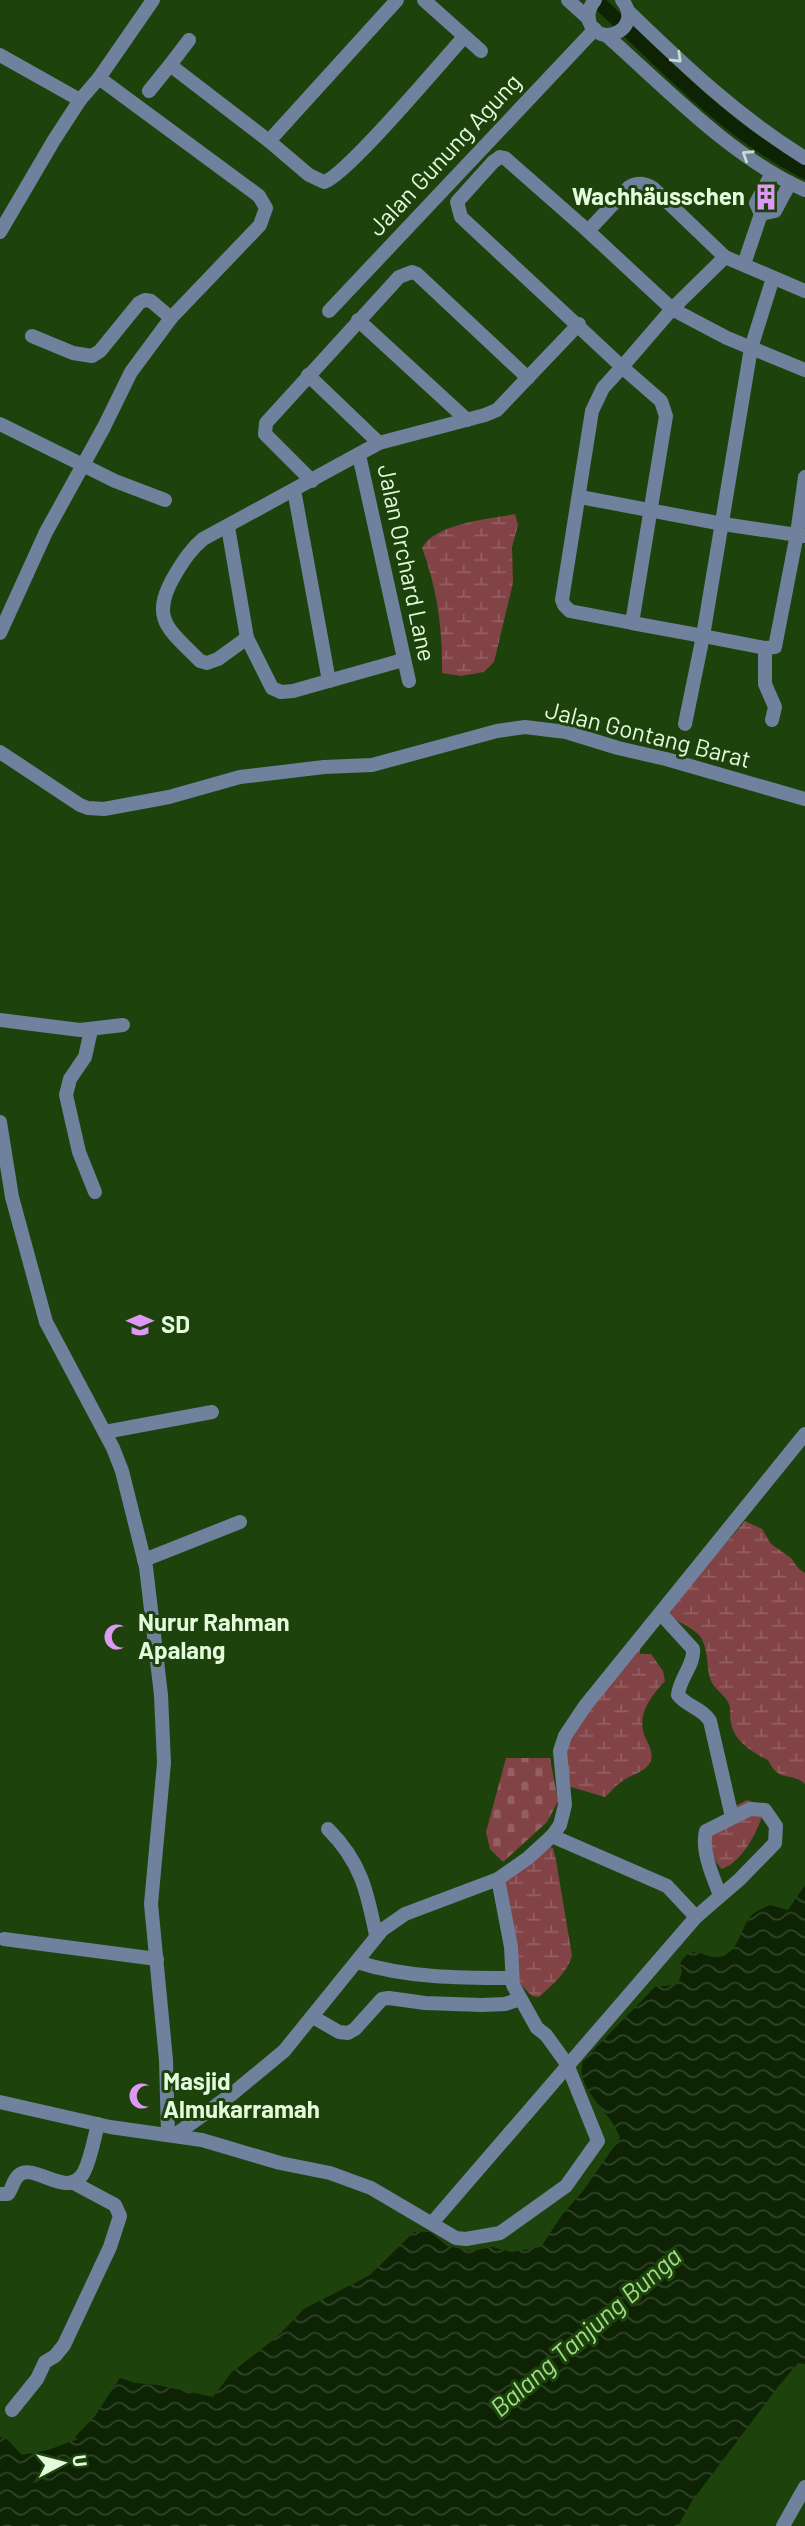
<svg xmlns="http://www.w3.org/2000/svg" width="805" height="2526" font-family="Barlow,sans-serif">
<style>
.wetland{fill:url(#wetland-marsh)}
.cemetery{fill:url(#cemetery-stones)}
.water{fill:url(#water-waves)}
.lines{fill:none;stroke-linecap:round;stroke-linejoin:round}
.canal{stroke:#0d2304;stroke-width:14}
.minor{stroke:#6f819c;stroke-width:14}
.oneway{stroke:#c7dccc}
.labels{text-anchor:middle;stroke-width:6;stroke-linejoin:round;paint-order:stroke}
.street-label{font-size:24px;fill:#e4fadc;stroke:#1d420c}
.poi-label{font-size:24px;font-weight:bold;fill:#e4fadc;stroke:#1d420c;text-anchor:start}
.water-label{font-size:26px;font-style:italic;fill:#9fde87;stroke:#1d420c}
</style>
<defs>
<pattern id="wetland-marsh" width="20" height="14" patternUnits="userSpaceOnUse" patternTransform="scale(1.75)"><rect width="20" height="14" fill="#824347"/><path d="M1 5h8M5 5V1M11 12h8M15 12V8" fill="none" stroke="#945f61"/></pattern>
<pattern id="cemetery-stones" width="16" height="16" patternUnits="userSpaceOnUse" patternTransform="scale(1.75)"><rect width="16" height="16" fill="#824347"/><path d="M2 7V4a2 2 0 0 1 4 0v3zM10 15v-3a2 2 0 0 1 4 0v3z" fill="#945f61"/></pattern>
<pattern id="water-waves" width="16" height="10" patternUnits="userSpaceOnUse" patternTransform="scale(1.75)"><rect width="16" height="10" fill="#0d2304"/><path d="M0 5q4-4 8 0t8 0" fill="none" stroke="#304428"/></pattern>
</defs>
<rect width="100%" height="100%" fill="#1d420c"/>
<g class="wetland">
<path d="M 515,514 L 518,525 L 512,547 L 513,583 L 494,662 L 484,672 L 461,676 L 442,673 C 443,631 437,587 422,548 C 435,523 490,519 515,514 Z"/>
<path d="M 745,1521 L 762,1529 L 771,1544 L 791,1558 L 799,1569 L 805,1573 L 805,1784 C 791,1771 779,1784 768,1760 C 753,1753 734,1741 731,1723 C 729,1716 732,1709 728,1702 C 724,1694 714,1689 711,1681 C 706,1667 709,1645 698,1634 C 689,1625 675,1622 666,1612 Z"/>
<path d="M 640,1647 L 640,1654 L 651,1654 L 663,1671 L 665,1681 C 650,1698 635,1716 646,1739 C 649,1745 653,1753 651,1760 C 648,1772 629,1775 621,1782 C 615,1786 610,1793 605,1797 L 571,1787 L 567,1781 L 566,1737 Z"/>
<path d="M 747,1800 L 756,1803 L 763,1814 C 756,1834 743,1861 722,1869 C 709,1857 711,1842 712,1826 L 735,1806 Z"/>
<path d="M 544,1845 L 553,1848 L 556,1860 L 572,1956 C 566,1974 553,1984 539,1997 L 532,1996 L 515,1979 L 505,1876 Z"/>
</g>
<polygon class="cemetery" points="506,1758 550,1758 558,1801 547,1822 503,1862 490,1849 486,1832"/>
<path class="water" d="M 805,1885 L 805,2364 L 798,2363 L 778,2387 L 692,2501 L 678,2526 L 0,2526 L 0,2437 L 6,2438 L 22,2455 L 48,2450 L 78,2439 L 75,2437 L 95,2416 L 120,2378 L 135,2383 L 157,2385 L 213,2397 L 232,2372 L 277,2337 L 304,2309 L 370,2275 L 414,2232 L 430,2232 L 447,2246 L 472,2251 L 492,2247 L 512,2252 L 541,2247 L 562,2215 L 583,2191 L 620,2138 C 613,2113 574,2089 583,2061 L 655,1987 L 675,1985 L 679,1981 L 682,1971 L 680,1964 C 693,1939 706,1963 723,1956 C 739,1950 741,1927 751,1916 C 755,1911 764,1908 770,1905 L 788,1910 Z"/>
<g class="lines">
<path class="canal" d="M 596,0 C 662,62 724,130 805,172"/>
<g class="minor">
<polyline points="424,0 481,51"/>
<polyline points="568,0 589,19"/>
<path d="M 595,0 C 590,6 587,13 589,21 C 598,50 645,29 622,0"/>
<path d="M 628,11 C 685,66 737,116 805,158"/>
<path d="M 606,35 C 666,88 732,158 805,190"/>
<polyline points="0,55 80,100"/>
<polyline points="170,65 189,40"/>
<path d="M 149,91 L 170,65 L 269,141 L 309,175 L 324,182 C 347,175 442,61 464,37"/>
<polyline points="269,141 397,0"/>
<polyline points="761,214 775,211 790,183"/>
<path d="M 588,231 L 629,187 C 638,182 644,183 653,188 L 725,257 L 805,291"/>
<polyline points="0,232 54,140 80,100 99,78"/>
<polyline points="725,257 672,309 622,367 461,217 457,202 493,162 500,157 505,158 588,231 672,309 727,338 805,370"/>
<polyline points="744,264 761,214 756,203 772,173"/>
<polyline points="773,278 751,348 703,636 765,648 775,647 797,534 805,477"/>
<polyline points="329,311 595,29"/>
<polyline points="358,320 467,420"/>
<polyline points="32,336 73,353 92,356 100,351 139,303 145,300 151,301 171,318"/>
<polyline points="308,375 379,443"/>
<polyline points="0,424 115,481 165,500"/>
<polyline points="359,455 409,681"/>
<polyline points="312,481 265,434 266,423 399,277 412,272 417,274 528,378"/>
<polyline points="294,490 329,681"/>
<polyline points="580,497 723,524 804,536"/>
<polyline points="228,527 247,638 272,688 281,692 293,691 403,660"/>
<polyline points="632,623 570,611 564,605 562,600 592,411 603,388 622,367 661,401 666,416 632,623 703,636 685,724"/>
<polyline points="0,633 46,532 104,427 131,372 171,318 260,225 266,208 259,196 99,78 153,0"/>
<path d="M 247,638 L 218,659 L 207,663 L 200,661 C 167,628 149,618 176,573 C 184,560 191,549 203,539 L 379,443 L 485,415 L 497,410 L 579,324"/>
<polyline points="765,648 765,684 775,707 772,720"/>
<polyline points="0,752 80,805 88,808 104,809 169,797 240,777 324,767 372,765 497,731 525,727 566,732 618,748 666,759 805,799"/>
<polyline points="0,1020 80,1030 123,1025"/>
<polyline points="91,1030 85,1057 70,1079 66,1095 79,1152 95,1192"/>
<polyline points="0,1122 12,1197 46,1322 113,1448 122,1471 146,1567 161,1695 164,1763 151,1904 166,2060 168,2134"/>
<polyline points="105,1432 212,1412"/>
<polyline points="144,1560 240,1522"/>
<path d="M 661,1614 L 693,1649 C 695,1664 679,1679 678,1695 C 686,1706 702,1708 710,1721 L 732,1817"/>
<path d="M 328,1829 C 361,1862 367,1891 376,1935"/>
<path d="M 552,1836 L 667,1886 L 696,1917 L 740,1879 L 775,1843 L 776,1826 L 765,1810 L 750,1809 L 706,1831 C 701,1851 713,1877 720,1895"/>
<polyline points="4,1939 157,1959"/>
<path d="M 357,1962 C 407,1978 460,1978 512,1978"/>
<polyline points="313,2017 339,2032 348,2033 355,2029 382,1999 389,1998 425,2003 482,2005 505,2004 520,1999"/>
<polyline points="0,2102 110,2127 202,2140 280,2163 330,2173 371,2188 456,2238 466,2239 500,2233 566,2186 598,2141 567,2064 546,2035 537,2028 513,1985 511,1947 498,1879"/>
<polyline points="175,2135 232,2094 284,2051 382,1930 405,1914 498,1879 528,1858 552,1836 560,1825 565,1805 560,1751 565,1736 585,1706 805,1434"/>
<path d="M 0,2194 L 8,2194 C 12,2189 13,2180 19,2175 C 35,2162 68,2201 84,2172 C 91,2158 94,2139 98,2124"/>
<polyline points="432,2223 696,1917"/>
<polyline points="12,2410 37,2379 45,2362 55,2356 64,2345 110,2247 120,2216 115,2205 72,2182"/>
<polyline points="783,2526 805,2487"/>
</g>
</g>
<defs><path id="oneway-chevron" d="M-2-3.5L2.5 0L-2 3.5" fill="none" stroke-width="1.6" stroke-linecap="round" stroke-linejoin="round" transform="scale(1.75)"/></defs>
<g class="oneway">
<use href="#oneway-chevron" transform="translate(677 58) rotate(44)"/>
<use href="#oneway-chevron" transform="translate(747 155) rotate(-147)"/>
</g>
<defs>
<g id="building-bare" transform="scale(2.1)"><path d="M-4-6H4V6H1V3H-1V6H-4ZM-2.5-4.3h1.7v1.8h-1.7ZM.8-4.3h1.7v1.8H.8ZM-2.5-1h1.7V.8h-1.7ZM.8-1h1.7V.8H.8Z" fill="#dd99f3" stroke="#1d420c" stroke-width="2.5" paint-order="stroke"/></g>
<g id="school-bare" transform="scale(2.1)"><path d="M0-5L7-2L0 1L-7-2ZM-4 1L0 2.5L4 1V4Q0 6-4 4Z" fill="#dd99f3" stroke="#1d420c" stroke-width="2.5" paint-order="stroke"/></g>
<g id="mosque-bare" transform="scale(2.1)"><path d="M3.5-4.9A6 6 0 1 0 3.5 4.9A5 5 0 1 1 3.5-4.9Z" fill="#dd99f3" stroke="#1d420c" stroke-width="2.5" paint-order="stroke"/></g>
</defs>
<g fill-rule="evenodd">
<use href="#building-bare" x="766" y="197"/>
<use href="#school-bare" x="140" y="1325"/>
<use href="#mosque-bare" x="117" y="1637"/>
<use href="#mosque-bare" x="142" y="2096"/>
</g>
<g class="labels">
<g class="street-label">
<text transform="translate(445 155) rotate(-47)" y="8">Jalan Gunung Agung</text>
<text transform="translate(406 563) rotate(78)" y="8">Jalan Orchard Lane</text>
<text transform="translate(648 735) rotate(14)" y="8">Jalan Gontang Barat</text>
</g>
<g class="poi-label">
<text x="745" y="205" text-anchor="end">Wachhäusschen</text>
<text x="161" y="1333">SD</text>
<text x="138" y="1631">Nurur Rahman<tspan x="138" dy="28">Apalang</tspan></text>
<text x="163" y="2090">Masjid<tspan x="163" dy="28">Almukarramah</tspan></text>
</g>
<g class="water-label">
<text transform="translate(586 2332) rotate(-41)" y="9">Balang Tanjung Bunga</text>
</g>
</g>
<g transform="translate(63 2463) rotate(83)" stroke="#1d420c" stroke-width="5" paint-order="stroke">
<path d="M0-5L12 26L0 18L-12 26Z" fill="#e4fadc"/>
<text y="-10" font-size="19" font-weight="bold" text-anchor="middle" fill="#e4fadc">U</text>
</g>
</svg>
